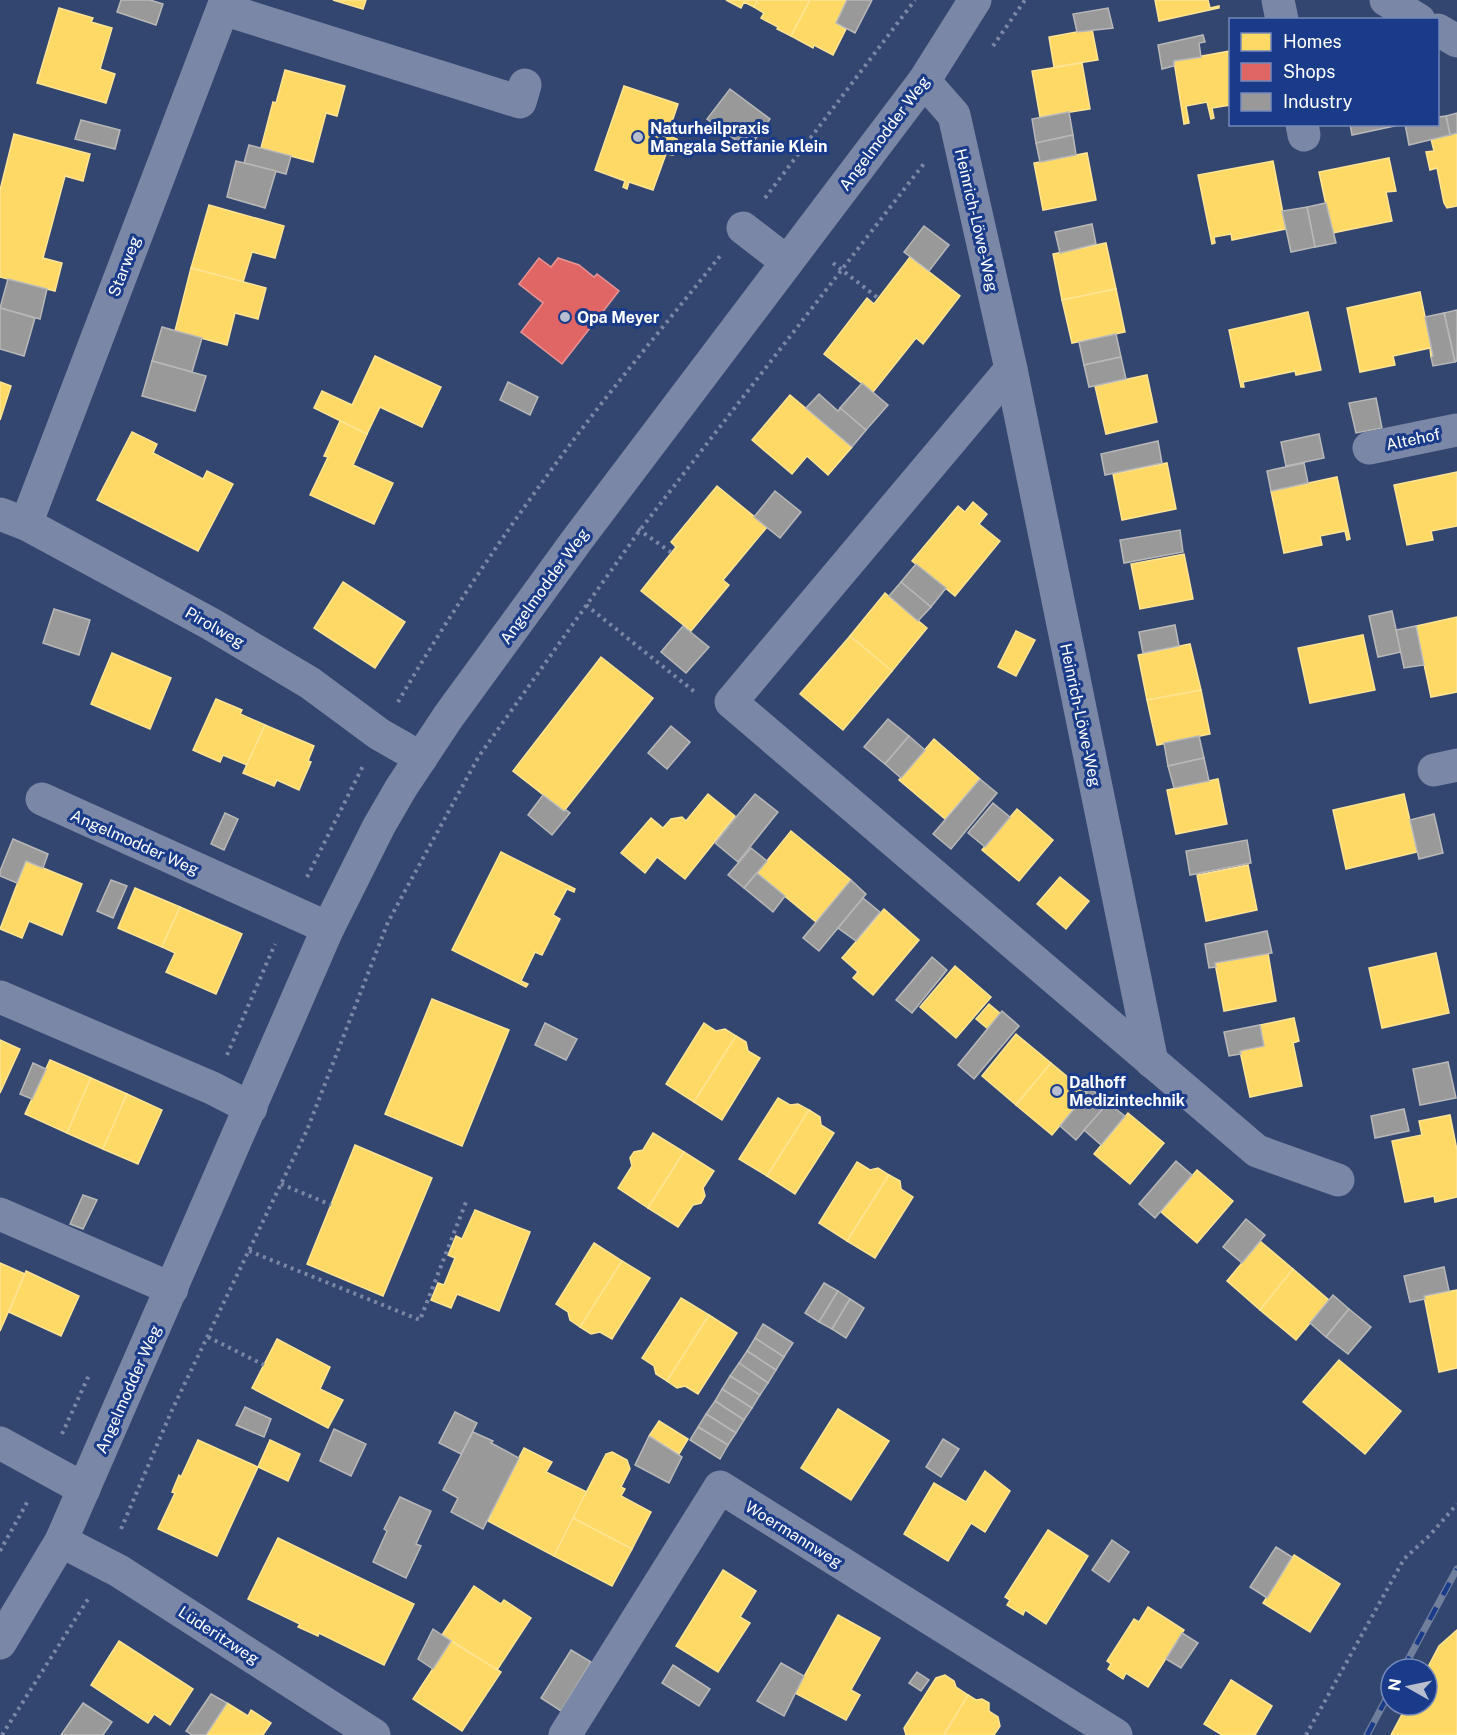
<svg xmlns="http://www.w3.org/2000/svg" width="1457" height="1735" font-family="'Public Sans',sans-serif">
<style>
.homes{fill:#ffd966;stroke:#ffe494;stroke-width:1.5}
.shops{fill:#e06666;stroke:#e99494;stroke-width:1.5}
.industry{fill:#999;stroke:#b8b8b8;stroke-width:1.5}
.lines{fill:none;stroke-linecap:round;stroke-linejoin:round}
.path{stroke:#7a87a6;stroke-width:4;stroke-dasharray:3 4.5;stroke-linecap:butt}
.minor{stroke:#7a87a6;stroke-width:33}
.rail-casing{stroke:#707f9c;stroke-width:7}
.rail{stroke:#193b8a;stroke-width:4.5;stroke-dasharray:14;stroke-linecap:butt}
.poi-dot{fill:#b8becd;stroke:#193b8a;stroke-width:2}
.labels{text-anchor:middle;stroke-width:6;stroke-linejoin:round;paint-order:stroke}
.poi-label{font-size:16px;font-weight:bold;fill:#fff;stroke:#193b8a;text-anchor:start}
.street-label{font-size:16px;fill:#fff;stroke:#193b8a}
</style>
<rect width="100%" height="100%" fill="#334670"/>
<g class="homes">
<polygon points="333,0 366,0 363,9"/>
<polygon points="726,0 758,0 754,7 744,2 741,8"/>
<polygon points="758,0 810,0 791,36 777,29 778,27 761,18 764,13 754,7"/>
<polygon points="810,0 847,0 836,23 846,29 833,55 814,45 813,48 791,36"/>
<polygon points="1155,0 1208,0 1210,8 1219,6 1219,8 1159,21"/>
<polygon points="59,8 93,18 91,22 112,28 100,69 115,74 106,103 37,83"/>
<polygon points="1092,29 1098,60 1054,67 1049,37"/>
<polygon points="1230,51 1230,105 1212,108 1214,118 1211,119 1207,102 1186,106 1189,123 1184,124 1174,61"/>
<polygon points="1082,63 1090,109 1040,117 1032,71"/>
<polygon points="285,70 345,86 337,116 326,113 313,162 261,148 273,102 276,103"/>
<polygon points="624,86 678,104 672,122 667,124 664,134 677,139 680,149 673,155 666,154 653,190 629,182 627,189 623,187 625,181 595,170"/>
<polygon points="1457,133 1457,206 1447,208 1444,203 1437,168 1430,170 1426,152 1434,151 1431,139"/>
<polygon points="14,134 90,154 83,181 65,176 43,258 62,263 55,291 0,277 0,190"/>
<polygon points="1087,153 1096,200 1043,210 1034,163"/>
<polygon points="1389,158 1396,191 1386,192 1392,221 1332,233 1319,172"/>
<polygon points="1273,161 1286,229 1232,240 1231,234 1214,237 1215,243 1212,244 1198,175"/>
<polygon points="209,205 284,226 275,258 252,252 243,282 191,268"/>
<polygon points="1106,243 1116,289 1062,300 1053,254"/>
<polygon points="910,257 960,296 923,344 916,338 873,392 824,354 867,298 874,304"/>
<polygon points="191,268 266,288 258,319 235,313 227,345 175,331"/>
<polygon points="1116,289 1125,332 1072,343 1062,300"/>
<polygon points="1420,292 1433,356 1431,357 1430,348 1393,356 1395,365 1360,372 1347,308"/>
<polygon points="1308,312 1321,370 1296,375 1295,371 1243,382 1244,387 1241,387 1229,330"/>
<polygon points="375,356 441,387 422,427 380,407 367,434 314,408 322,391 352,405"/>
<polygon points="1147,375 1157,422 1106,434 1095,386"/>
<polygon points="0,382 11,386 0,420"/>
<polygon points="790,395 852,447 828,475 807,456 792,474 752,440"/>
<polygon points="340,421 367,434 353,465 393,483 374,524 310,495 328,457 324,456"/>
<polygon points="132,432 157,444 153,453 203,479 207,471 233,484 198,551 97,500"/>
<polygon points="1167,463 1176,509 1122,520 1113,474"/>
<polygon points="1457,472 1457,526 1431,531 1433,540 1407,545 1394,485"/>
<polygon points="1337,477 1350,539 1347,540 1345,531 1320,536 1322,545 1284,553 1271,491"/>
<polygon points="717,486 767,527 723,580 729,585 691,631 641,591 676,547 671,542"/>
<polygon points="973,502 987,514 979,524 1000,541 955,596 912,561 958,506 965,512"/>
<polygon points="1184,554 1193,599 1140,609 1131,564"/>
<polygon points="343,582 405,622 375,668 314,628"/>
<polygon points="885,593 927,628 892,671 850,636"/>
<polygon points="1457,617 1457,692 1431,697 1416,626"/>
<polygon points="1016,631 1035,640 1016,676 998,667"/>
<polygon points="1363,635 1375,690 1310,703 1298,648"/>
<polygon points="850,636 892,671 843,730 800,694"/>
<polygon points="1190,644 1201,690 1147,700 1138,655"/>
<polygon points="112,653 171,678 150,729 91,704"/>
<polygon points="601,657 653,698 564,811 513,771"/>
<polygon points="1201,690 1210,734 1157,745 1147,700"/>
<polygon points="216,699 242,710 240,714 265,725 247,765 223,755 220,762 193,750"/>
<polygon points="265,725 314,746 308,761 311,762 299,790 277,780 274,786 243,773"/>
<polygon points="934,739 980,779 945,819 899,780"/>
<polygon points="1218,779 1227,824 1176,834 1167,790"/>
<polygon points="708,794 735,816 685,879 657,857 645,873 621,853 651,818 663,828 671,819 682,817 686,821"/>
<polygon points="1404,794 1417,852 1346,869 1333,810"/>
<polygon points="1017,809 1053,840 1019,881 982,850"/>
<polygon points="791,831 851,880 816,922 757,873"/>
<polygon points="501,852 575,889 574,892 567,889 553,915 560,919 542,955 535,952 521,981 528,984 526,987 452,950"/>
<polygon points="26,861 82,884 62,935 29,921 22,938 0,929"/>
<polygon points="1248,865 1257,910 1206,921 1197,875"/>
<polygon points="1060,877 1089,901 1066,929 1037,904"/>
<polygon points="135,888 180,907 162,947 118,928"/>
<polygon points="180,907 242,934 216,994 166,972 175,953 162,947"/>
<polygon points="884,909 919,940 873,995 853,978 858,972 842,958"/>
<polygon points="1268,953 1276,1001 1224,1011 1215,963"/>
<polygon points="1436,953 1449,1013 1382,1028 1369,968"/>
<polygon points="955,966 991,997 956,1038 920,1007"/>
<polygon points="432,999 509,1030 462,1146 385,1114"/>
<polygon points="989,1004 1001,1014 988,1029 976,1019"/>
<polygon points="1294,1018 1299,1041 1293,1043 1302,1086 1250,1097 1240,1051 1264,1046 1260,1025"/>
<polygon points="704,1023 716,1031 725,1029 736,1036 694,1102 666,1084"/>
<polygon points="1016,1034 1051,1063 1016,1105 982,1076"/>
<polygon points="736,1036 746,1042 748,1051 760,1058 722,1120 694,1102"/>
<polygon points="0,1040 20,1049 0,1093"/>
<polygon points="50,1060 91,1078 67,1133 25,1114"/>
<polygon points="1051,1063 1087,1093 1052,1135 1016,1105"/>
<polygon points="91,1078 127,1094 103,1149 67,1133"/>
<polygon points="127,1094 162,1110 138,1164 103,1149"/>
<polygon points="778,1098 790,1105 798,1104 809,1110 767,1176 739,1159"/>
<polygon points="809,1110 820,1117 821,1125 834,1133 795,1194 767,1176"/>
<polygon points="1128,1113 1164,1143 1130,1184 1094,1154"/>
<polygon points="1450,1115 1457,1150 1457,1197 1435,1202 1434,1196 1405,1202 1392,1141 1422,1135 1419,1121"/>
<polygon points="653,1133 684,1152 648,1208 618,1188 632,1166 630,1158 634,1152 643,1150"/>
<polygon points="355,1145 432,1178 383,1296 307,1264"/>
<polygon points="684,1152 714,1171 703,1188 705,1196 701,1203 693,1205 678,1227 648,1208"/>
<polygon points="857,1162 870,1170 878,1168 889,1175 847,1241 819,1223"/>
<polygon points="1197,1170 1233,1201 1197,1243 1161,1212"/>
<polygon points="889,1175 900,1181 901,1189 913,1197 875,1258 847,1241"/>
<polygon points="475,1210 530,1232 499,1311 457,1294 451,1308 431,1300 438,1283 444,1285 455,1258 448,1255 456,1236 462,1239"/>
<polygon points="1260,1241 1293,1269 1260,1310 1227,1281"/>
<polygon points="594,1243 622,1261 580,1327 570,1320 568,1312 556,1304"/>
<polygon points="622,1261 650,1278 612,1339 600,1332 591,1334 580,1327"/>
<polygon points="0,1263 25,1274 0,1331"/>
<polygon points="1293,1269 1329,1300 1296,1340 1260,1310"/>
<polygon points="26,1271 79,1296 61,1336 9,1312"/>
<polygon points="1457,1290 1457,1368 1439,1372 1424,1296"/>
<polygon points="681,1298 709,1315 667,1381 656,1374 654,1366 642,1358"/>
<polygon points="709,1315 737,1333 698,1394 685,1386 677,1388 667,1381"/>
<polygon points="277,1339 330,1367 320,1389 343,1400 328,1428 252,1388"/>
<polygon points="1339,1360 1401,1411 1365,1454 1303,1402"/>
<polygon points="838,1409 889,1441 851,1500 801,1468"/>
<polygon points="659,1421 688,1439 679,1454 649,1436"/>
<polygon points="198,1440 258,1467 217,1556 158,1529 175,1493 172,1492 179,1475 181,1477"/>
<polygon points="270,1440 300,1454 288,1481 258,1467"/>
<polygon points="524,1448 552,1462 546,1472 587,1492 554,1556 488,1521 491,1515 489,1515"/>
<polygon points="612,1452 627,1460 630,1469 621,1487 625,1489 621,1496 651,1512 632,1549 573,1518 606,1454"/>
<polygon points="985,1471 1010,1491 985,1532 971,1523 948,1561 904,1534 934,1483 966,1502"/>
<polygon points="573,1518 632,1549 612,1586 554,1556"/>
<polygon points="1048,1530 1088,1556 1046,1624 1025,1610 1023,1615 1007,1605 1010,1600 1005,1597"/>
<polygon points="278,1538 414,1604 384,1665 319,1633 318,1636 298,1627 300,1624 248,1599"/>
<polygon points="1294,1555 1340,1584 1310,1632 1263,1603"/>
<polygon points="723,1570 756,1591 740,1617 750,1623 718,1672 676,1646"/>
<polygon points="474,1586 501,1604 504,1600 531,1618 497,1670 442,1635"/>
<polygon points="1148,1607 1184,1630 1148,1687 1126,1673 1123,1679 1108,1669 1111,1664 1107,1661 1134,1619 1139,1622"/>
<polygon points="838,1615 880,1638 851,1690 860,1695 846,1720 795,1693"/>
<polygon points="1457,1630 1457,1735 1391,1735 1407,1705 1427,1705 1427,1669 1439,1646"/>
<polygon points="119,1641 193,1689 170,1725 154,1714 148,1723 91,1685"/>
<polygon points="451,1641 501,1672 462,1731 413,1699"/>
<polygon points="945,1675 954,1681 956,1687 968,1695 944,1735 906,1735 904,1728 936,1678"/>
<polygon points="1231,1680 1272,1706 1255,1735 1222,1735 1204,1724"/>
<polygon points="968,1695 976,1700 982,1699 989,1703 989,1711 998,1717 1000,1726 994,1735 944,1735"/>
<polygon points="227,1703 248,1716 251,1710 271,1723 263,1735 206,1735"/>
</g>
<polygon class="shops" points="539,258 551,267 558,258 579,265 594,277 597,274 619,291 562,364 521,332 543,303 519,284"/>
<g class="industry">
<polygon points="121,0 150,0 163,4 156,25 117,12"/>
<polygon points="847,0 872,0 855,33 836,23"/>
<polygon points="1108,8 1113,28 1077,32 1073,14"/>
<polygon points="1203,35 1205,42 1199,43 1201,57 1174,61 1174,66 1162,69 1158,45"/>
<polygon points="730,89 770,119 748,149 707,119"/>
<polygon points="1069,112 1073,135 1036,143 1032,119"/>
<polygon points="1457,113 1457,133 1450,135 1446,116"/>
<polygon points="1446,116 1450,135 1409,145 1405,124 1438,124 1438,117"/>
<polygon points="81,120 120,130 115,149 75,139"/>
<polygon points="1350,124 1404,124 1352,135"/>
<polygon points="1073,135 1076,155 1040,162 1036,143"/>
<polygon points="249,145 291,156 286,174 244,163"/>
<polygon points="236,161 276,171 265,208 227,197"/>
<polygon points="1326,203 1336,243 1315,247 1307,207"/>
<polygon points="1307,207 1315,247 1291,252 1282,211"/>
<polygon points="1092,224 1096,244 1060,253 1055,232"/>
<polygon points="924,226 949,245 929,271 904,252"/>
<polygon points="8,279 47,289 40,319 0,308"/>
<polygon points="0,308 35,318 24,356 0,349"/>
<polygon points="1457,310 1457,361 1455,362 1444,313"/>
<polygon points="1444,313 1455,362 1433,366 1431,357 1433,356 1425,317"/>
<polygon points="162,327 202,338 192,372 152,361"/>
<polygon points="1116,334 1121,357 1084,365 1079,342"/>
<polygon points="1121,357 1126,379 1089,387 1084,365"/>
<polygon points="152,361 206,376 195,411 142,396"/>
<polygon points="508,382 538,397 530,415 500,400"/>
<polygon points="862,383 888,405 866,430 840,408"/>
<polygon points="819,394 838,411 840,408 866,430 852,447 806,408"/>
<polygon points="1376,398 1382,428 1356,433 1349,403"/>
<polygon points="1319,434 1324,458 1286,466 1281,442"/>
<polygon points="1158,441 1162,463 1105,475 1101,454"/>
<polygon points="1304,463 1308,483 1271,491 1267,471"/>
<polygon points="775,491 801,512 780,538 754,517"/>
<polygon points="1180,530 1183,552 1124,563 1120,540"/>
<polygon points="916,564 946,588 931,607 901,582"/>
<polygon points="901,582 931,607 918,621 889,596"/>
<polygon points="54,609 90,620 79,655 43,643"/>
<polygon points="1392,611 1401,652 1378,657 1369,616"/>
<polygon points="1175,625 1179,646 1143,653 1139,632"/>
<polygon points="683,626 709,647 686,673 661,652"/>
<polygon points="1416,626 1424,665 1404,668 1396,630"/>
<polygon points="888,719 909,736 885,764 864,747"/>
<polygon points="671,726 690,742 667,769 648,753"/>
<polygon points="909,736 925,750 901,778 885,764"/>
<polygon points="1199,736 1204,758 1168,766 1164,743"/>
<polygon points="1204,758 1209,781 1174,788 1168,766"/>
<polygon points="980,779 997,793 951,849 933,834"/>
<polygon points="755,794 778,812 738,862 715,843"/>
<polygon points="543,795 564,811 566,810 570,813 552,835 528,815"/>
<polygon points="993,803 1010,817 985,847 968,833"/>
<polygon points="225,813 238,819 224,850 211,844"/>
<polygon points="1434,814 1443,853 1419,859 1410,820"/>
<polygon points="13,839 48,854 43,868 26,861 17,883 0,876 0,871"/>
<polygon points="1247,840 1251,863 1190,875 1186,851"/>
<polygon points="751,848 767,861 744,888 728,875"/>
<polygon points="757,873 785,896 773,912 744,888"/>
<polygon points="111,880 127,886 113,918 97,911"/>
<polygon points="851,880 866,894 819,951 803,938"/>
<polygon points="863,898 880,912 856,941 838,928"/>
<polygon points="1267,931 1272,953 1215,963 1216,967 1209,968 1205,944"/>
<polygon points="932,957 947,970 912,1013 896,1000"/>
<polygon points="1002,1011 1019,1026 974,1079 958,1065"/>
<polygon points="545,1023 577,1039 566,1060 535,1045"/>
<polygon points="1260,1025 1264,1046 1240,1051 1241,1054 1229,1056 1224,1032"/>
<polygon points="1448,1062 1456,1098 1420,1105 1413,1069"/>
<polygon points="33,1063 46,1069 32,1099 20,1094"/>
<polygon points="1089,1087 1108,1103 1076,1140 1060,1126 1087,1093 1085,1091"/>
<polygon points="1108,1103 1125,1116 1101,1145 1084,1130"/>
<polygon points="1404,1109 1409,1131 1375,1138 1371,1116"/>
<polygon points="1176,1161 1192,1175 1155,1218 1139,1204"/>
<polygon points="83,1195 97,1200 83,1229 70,1224"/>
<polygon points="1246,1219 1265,1235 1242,1263 1223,1247"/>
<polygon points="1444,1267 1449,1291 1424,1296 1425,1299 1410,1302 1404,1276"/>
<polygon points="824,1283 838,1291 819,1322 805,1313"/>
<polygon points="838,1291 850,1299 832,1329 819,1322"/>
<polygon points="1333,1295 1349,1309 1326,1337 1310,1323"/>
<polygon points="850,1299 864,1308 846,1338 832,1329"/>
<polygon points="1349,1309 1371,1327 1348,1354 1326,1337"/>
<polygon points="763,1324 793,1343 784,1357 755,1338"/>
<polygon points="755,1338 784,1357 776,1370 747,1351"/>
<polygon points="747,1351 776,1370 768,1383 739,1363"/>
<polygon points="739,1363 768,1383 760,1395 730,1376"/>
<polygon points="730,1376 760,1395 752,1408 722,1389"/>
<polygon points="722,1389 752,1408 744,1420 715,1401"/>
<polygon points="715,1401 744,1420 736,1433 706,1414"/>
<polygon points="245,1407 271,1419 264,1437 236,1425"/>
<polygon points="455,1412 477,1423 461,1454 439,1443"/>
<polygon points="706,1414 736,1433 728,1445 698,1427"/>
<polygon points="698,1427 728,1445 720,1459 690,1440"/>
<polygon points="334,1429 366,1444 351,1476 320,1461"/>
<polygon points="473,1432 493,1441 491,1443 519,1458 483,1529 451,1512 458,1498 443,1490"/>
<polygon points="649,1436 682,1457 669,1483 635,1465"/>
<polygon points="943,1439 959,1449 941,1477 926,1467"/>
<polygon points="400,1497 431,1511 416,1544 421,1546 406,1578 373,1562 387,1531 384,1529"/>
<polygon points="1112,1540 1129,1552 1109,1582 1092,1570"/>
<polygon points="1276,1547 1292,1557 1267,1598 1250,1587"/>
<polygon points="433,1629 451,1641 433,1669 418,1659"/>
<polygon points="1182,1633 1198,1643 1181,1668 1166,1659"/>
<polygon points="571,1650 591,1662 561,1711 541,1698"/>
<polygon points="781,1663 804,1676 784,1716 757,1701"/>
<polygon points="673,1665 710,1689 699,1706 662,1683"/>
<polygon points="917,1672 929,1680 921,1691 909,1683"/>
<polygon points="211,1694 227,1703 206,1735 192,1735 186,1731"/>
<polygon points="83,1703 112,1722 103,1735 61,1735"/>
</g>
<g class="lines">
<g class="path">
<polyline points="993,46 1025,0"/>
<polyline points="765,198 915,0"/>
<polyline points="833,263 878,298"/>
<polyline points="638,529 672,553"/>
<polyline points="586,605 696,693"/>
<path d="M 398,702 C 453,608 515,517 581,430 C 626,371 674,314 720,256"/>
<polyline points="307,877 363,766"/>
<polyline points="227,1055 275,944"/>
<polyline points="281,1184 331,1205"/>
<polyline points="249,1251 420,1320 466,1202"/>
<polyline points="208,1337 264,1365"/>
<polyline points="62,1434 89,1375"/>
<polyline points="121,1529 172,1410 307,1130 388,922 479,756 640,530 926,161"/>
<polyline points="0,1551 29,1499"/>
<polyline points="2,1735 90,1596"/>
<polyline points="1306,1735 1404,1559 1430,1535 1457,1504"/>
</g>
<g class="minor">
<polyline points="1278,0 1282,20"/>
<polyline points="1386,0 1419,20"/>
<polyline points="223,9 520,102 525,85"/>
<polyline points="1438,30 1457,41"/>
<polyline points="924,81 954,115 1011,369 1152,1062"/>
<polyline points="1302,124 1304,135"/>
<polyline points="743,228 787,262"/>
<polyline points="1011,369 731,702 1257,1151 1338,1180"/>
<polyline points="1369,448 1457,430"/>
<polyline points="0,514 26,524 211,624 310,683 379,734 421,758"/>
<polyline points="26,524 226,0"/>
<polyline points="1434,770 1457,765"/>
<polyline points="42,799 328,928"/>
<polyline points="0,997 212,1088 251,1108"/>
<polyline points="0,1214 172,1289"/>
<polyline points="0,1443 84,1489"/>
<polyline points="61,1541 119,1571 374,1735"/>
<polyline points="0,1643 61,1541 328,928 379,826 401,788 448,717 577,540 924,81 975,0"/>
<polyline points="565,1735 720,1487 1116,1735"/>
</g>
<g class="rail-casing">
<g id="rail">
<polyline points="1403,1669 1457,1569"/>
<polyline points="1367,1735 1391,1690"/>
</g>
</g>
<use href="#rail" class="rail"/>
</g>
<g class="poi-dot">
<circle cx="638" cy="137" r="6"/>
<circle cx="565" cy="317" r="6"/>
<circle cx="1057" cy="1091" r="6"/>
</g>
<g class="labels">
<g class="poi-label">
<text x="650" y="134">Naturheilpraxis<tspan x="650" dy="18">Mangala Setfanie Klein</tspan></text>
<text x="577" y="323">Opa Meyer</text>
<text x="1069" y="1088">Dalhoff<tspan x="1069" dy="18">Medizintechnik</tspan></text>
</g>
<g class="street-label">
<text transform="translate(884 133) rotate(-53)" y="6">Angelmodder Weg</text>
<text transform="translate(977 220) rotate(77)" y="6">Heinrich-Löwe-Weg</text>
<text transform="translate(124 266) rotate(-69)" y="6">Starweg</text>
<text transform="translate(1413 439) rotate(-12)" y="6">Altehof</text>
<text transform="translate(544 586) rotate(-54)" y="6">Angelmodder Weg</text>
<text transform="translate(215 627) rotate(30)" y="6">Pirolweg</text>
<text transform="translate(1081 715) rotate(78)" y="6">Heinrich-Löwe-Weg</text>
<text transform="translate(135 842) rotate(24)" y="6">Angelmodder Weg</text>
<text transform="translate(128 1389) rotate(-66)" y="6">Angelmodder Weg</text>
<text transform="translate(794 1534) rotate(32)" y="6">Woermannweg</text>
<text transform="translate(219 1635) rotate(33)" y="6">Lüderitzweg</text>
</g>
</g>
<rect x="1229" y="18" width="210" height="108" fill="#193b8a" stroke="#7589b9" stroke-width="1.5"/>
<rect x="1241" y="33" width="30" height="18" fill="#ffd966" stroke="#7589b9" stroke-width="1.5"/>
<text x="1283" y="48" font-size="18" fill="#ffffff">Homes</text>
<rect x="1241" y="63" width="30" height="18" fill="#e06666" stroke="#7589b9" stroke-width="1.5"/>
<text x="1283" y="78" font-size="18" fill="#ffffff">Shops</text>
<rect x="1241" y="93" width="30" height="18" fill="#999999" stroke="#7589b9" stroke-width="1.5"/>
<text x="1283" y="108" font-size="18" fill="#ffffff">Industry</text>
<g transform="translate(1409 1687) rotate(279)"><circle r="28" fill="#193b8a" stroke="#7589b9" stroke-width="1.5"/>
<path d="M0-4.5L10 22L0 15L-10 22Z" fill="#b8becd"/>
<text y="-9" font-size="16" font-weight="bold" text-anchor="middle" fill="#ffffff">N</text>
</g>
</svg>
